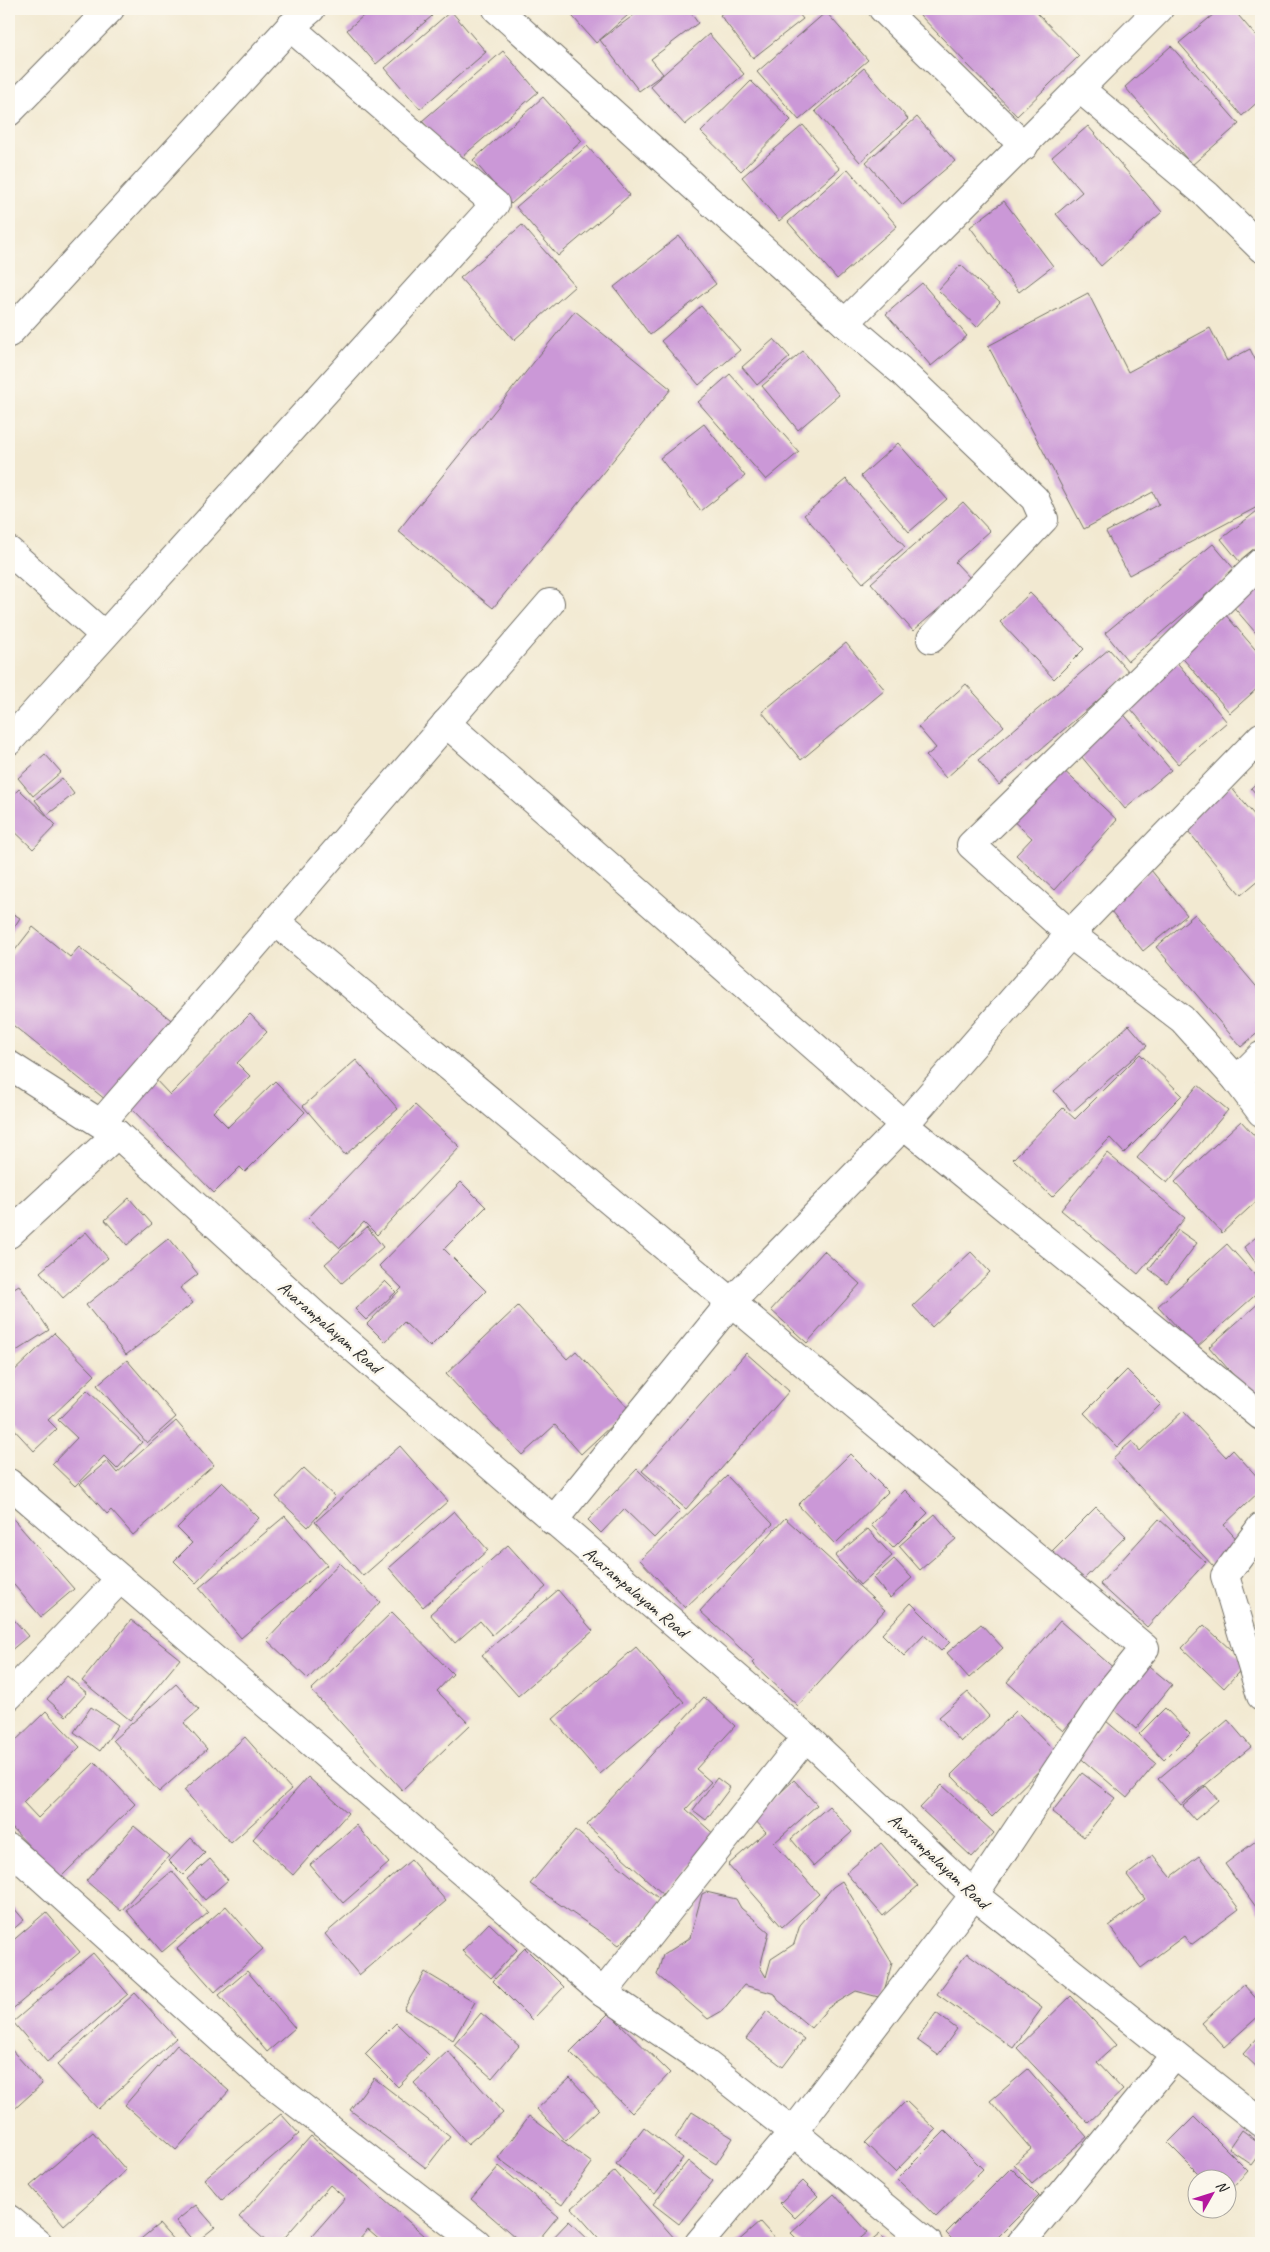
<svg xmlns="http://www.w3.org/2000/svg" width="1270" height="2252" font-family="Caveat,sans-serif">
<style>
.building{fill:#cb98d7}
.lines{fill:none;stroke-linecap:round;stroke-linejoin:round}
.minor-casing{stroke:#716e65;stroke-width:30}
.tertiary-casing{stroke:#716e65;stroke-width:30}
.minor{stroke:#fff;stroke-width:28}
.tertiary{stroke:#fff;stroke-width:28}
.labels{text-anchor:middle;stroke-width:5;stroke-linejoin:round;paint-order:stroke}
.street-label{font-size:18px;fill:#2b2b2b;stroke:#fbf7ec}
</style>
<rect width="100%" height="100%" fill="#fbf7ec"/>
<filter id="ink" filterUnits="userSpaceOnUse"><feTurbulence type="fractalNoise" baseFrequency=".02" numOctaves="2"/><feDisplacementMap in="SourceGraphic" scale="10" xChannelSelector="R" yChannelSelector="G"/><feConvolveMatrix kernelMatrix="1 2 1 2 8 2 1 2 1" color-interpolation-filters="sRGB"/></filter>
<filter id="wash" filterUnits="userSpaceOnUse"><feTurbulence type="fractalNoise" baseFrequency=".0096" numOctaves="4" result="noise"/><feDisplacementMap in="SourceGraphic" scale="20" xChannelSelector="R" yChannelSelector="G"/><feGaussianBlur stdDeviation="1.12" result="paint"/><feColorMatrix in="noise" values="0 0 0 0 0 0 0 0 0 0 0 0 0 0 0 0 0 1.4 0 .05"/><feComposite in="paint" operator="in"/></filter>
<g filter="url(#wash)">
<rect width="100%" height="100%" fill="#f2e9d1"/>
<g id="blocks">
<g class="building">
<polygon points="371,9 426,9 432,16 376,64 347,30"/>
<polygon points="566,9 635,9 596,43"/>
<polygon points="642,9 688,9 698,23 651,59 663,74 639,91 600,40"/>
<polygon points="728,9 795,9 803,19 753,58 720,15"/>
<polygon points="918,9 1033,9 1079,56 1017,116 916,11"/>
<polygon points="1220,9 1233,9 1261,42 1261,99 1242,116 1179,43"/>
<polygon points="451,11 486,52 420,109 385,68"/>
<polygon points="826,12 868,60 799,120 757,72"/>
<polygon points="709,34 744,74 685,125 650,86"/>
<polygon points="1171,46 1239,124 1192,165 1125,87"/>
<polygon points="503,51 538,92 456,162 422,121"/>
<polygon points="864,68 908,119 860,162 815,111"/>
<polygon points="751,81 791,120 741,171 701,132"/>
<polygon points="543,97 582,141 511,204 473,160"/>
<polygon points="917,117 955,161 903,205 866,162"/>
<polygon points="803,125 840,169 779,221 742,177"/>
<polygon points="1088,126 1162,212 1101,266 1056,214 1082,192 1052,157"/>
<polygon points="587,146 630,195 558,256 516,207"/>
<polygon points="848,169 897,226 837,279 788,222"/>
<polygon points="1004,201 1053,266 1019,292 970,227"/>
<polygon points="522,225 575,286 514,340 460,278"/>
<polygon points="679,236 716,284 650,335 614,287"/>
<polygon points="961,265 1000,302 977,327 938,290"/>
<polygon points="922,283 967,336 931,366 886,314"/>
<polygon points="1088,293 1128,372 1210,328 1227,361 1250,349 1256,361 1261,358 1261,505 1129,575 1106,532 1159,504 1153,492 1084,529 988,346"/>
<polygon points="701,306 740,350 699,385 661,341"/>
<polygon points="575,311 671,389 493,608 398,531"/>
<polygon points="774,339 790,357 757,385 742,367"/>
<polygon points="803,351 839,395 798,430 762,386"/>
<polygon points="730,374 799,452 766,480 698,402"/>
<polygon points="704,424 745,476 701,511 660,458"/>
<polygon points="898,443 947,499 909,532 861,476"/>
<polygon points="846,479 905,547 863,583 804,515"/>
<polygon points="963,502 990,531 955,562 972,580 913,631 871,583"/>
<polygon points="1261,508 1261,543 1239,561 1221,539"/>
<polygon points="1213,544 1235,570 1128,661 1105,633"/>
<polygon points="1261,577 1261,639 1231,604"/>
<polygon points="1030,593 1084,649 1054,679 1000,622"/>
<polygon points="1224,613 1261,656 1261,685 1230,713 1178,653"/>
<polygon points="846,643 885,690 801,760 762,712"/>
<polygon points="1109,649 1130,673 999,785 978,760"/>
<polygon points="1174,659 1227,722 1178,764 1124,701"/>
<polygon points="966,684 1004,726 946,778 926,756 936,748 918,727"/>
<polygon points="1121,711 1171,770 1125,809 1076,750"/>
<polygon points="45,754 61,772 33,796 18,778"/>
<polygon points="1059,766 1117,820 1054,890 1016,855 1032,838 1011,819"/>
<polygon points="62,778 74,794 47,815 35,800"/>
<polygon points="1261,779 1261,800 1251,788"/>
<polygon points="1230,786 1261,823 1261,878 1241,895 1183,825"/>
<polygon points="19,789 56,825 33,849 9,826 9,799"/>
<polygon points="1151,870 1187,915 1143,951 1107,906"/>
<polygon points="9,911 20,918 9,935"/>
<polygon points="1195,914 1261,992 1261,1030 1241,1047 1156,947"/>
<polygon points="33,927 70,957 79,947 175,1023 111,1104 9,1022 9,958"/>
<polygon points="250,1014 267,1032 237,1063 250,1076 213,1112 228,1127 275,1081 305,1112 245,1172 240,1167 214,1193 125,1102 152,1076 170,1095"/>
<polygon points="1129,1025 1147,1046 1072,1112 1054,1091"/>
<polygon points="1140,1054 1182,1095 1124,1153 1110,1138 1052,1197 1013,1159 1063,1108 1075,1119"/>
<polygon points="356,1060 398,1109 345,1155 303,1106"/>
<polygon points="1198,1085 1228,1110 1167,1183 1137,1158"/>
<polygon points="415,1105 460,1147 377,1235 364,1222 340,1248 308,1218"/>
<polygon points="1241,1121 1261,1143 1261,1197 1222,1233 1175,1182"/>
<polygon points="1107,1153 1185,1218 1138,1274 1061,1210"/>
<polygon points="461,1182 486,1207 444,1249 486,1291 430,1347 404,1322 385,1342 367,1324 402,1288 379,1266"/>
<polygon points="129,1198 152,1224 127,1245 105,1220"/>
<polygon points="367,1227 383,1247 342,1283 325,1264"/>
<polygon points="1178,1230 1197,1243 1167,1283 1149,1269"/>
<polygon points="86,1232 108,1258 63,1298 40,1272"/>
<polygon points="1261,1233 1261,1270 1244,1247"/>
<polygon points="169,1238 198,1274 180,1288 193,1303 126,1355 86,1305"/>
<polygon points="1227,1244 1261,1282 1261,1290 1196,1348 1158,1306"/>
<polygon points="824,1251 860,1284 807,1343 771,1310"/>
<polygon points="971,1252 990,1272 932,1327 913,1306"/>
<polygon points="385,1281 396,1292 366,1320 355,1309"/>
<polygon points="19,1285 49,1330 10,1355 9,1291"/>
<polygon points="1261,1301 1261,1392 1254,1399 1209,1347"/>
<polygon points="518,1306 567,1359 576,1351 629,1409 581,1454 555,1425 522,1455 446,1374"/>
<polygon points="54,1333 95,1375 48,1420 57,1429 34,1451 9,1424 9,1376"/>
<polygon points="746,1353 789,1391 686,1509 642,1471"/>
<polygon points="127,1360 176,1417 147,1443 97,1385"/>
<polygon points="1127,1370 1161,1404 1117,1447 1084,1413"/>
<polygon points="87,1390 142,1442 117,1469 104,1456 75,1486 52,1464 77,1438 58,1420"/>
<polygon points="1183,1411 1226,1457 1233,1450 1261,1481 1261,1490 1224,1525 1240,1543 1214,1567 1113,1458 1132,1441 1140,1451"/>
<polygon points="176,1421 214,1465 133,1535 111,1510 107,1514 80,1484 107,1461 117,1473"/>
<polygon points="400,1446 448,1501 363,1576 315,1522"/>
<polygon points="850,1454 888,1492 835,1544 798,1505"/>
<polygon points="304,1468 335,1497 308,1527 276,1497"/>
<polygon points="637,1469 680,1511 654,1538 624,1509 601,1533 588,1520"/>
<polygon points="727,1476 773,1524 685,1608 640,1560"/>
<polygon points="222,1482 259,1518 196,1583 174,1561 192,1543 177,1528"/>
<polygon points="905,1490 928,1513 893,1548 871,1525"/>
<polygon points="1096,1507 1126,1536 1082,1581 1052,1551"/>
<polygon points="454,1511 488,1550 423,1607 389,1568"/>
<polygon points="9,1514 74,1589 41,1617 9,1579"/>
<polygon points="935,1514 956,1539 920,1570 899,1546"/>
<polygon points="285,1516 327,1565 241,1638 199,1588"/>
<polygon points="785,1518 885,1610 798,1706 752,1663 754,1661 700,1611"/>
<polygon points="1159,1519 1206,1562 1147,1627 1100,1584"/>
<polygon points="868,1529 892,1556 860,1585 835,1556"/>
<polygon points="508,1545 546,1587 492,1635 480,1621 455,1643 430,1614"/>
<polygon points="894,1559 912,1578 890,1598 873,1578"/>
<polygon points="339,1563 380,1602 308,1679 267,1640"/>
<polygon points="558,1590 593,1631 518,1696 482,1655"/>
<polygon points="911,1603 950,1642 941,1651 924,1635 904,1656 882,1634"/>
<polygon points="392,1612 453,1674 437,1691 470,1725 402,1790 311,1690"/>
<polygon points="9,1614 28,1636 9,1652"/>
<polygon points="131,1620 180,1659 130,1720 82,1681"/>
<polygon points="1060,1621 1116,1670 1063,1731 1007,1682"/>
<polygon points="981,1624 1003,1648 969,1678 947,1653"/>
<polygon points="1204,1625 1246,1664 1224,1688 1182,1648"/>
<polygon points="636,1647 684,1702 600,1774 553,1719"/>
<polygon points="1144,1662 1172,1685 1136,1729 1108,1705"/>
<polygon points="67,1676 87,1693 66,1716 47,1699"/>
<polygon points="176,1684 199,1710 184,1723 207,1749 159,1792 113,1740"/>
<polygon points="968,1692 989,1716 961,1742 939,1717"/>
<polygon points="704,1697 735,1726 696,1769 711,1782 686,1809 718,1838 665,1896 587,1825"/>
<polygon points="91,1707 118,1725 100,1751 74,1732"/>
<polygon points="1165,1708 1190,1734 1164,1760 1139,1734"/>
<polygon points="46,1711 80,1747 23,1802 38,1818 95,1762 135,1804 60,1878 9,1825 9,1747"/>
<polygon points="1016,1711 1057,1753 992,1817 951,1775"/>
<polygon points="1228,1720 1251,1747 1181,1805 1158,1779"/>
<polygon points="1106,1721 1156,1763 1127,1798 1077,1755"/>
<polygon points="245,1737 291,1789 231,1843 184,1790"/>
<polygon points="1082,1773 1115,1798 1084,1837 1052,1812"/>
<polygon points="308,1777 348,1813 293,1875 253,1839"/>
<polygon points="717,1778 730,1788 706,1820 693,1810"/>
<polygon points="794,1780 817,1805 774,1843 819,1894 782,1927 728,1865 766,1832 753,1818"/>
<polygon points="942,1785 994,1833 972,1857 920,1808"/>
<polygon points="1206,1786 1218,1800 1195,1820 1183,1806"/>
<polygon points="829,1806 852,1832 814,1866 791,1839"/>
<polygon points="356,1825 389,1863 343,1903 310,1865"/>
<polygon points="134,1826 169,1856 121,1911 86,1881"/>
<polygon points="575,1830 663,1902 619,1945 530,1884"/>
<polygon points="1261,1837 1261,1914 1225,1864"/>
<polygon points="191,1838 205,1853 183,1875 169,1861"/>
<polygon points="881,1843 918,1886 883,1916 846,1873"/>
<polygon points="1153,1855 1171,1877 1199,1856 1239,1909 1191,1945 1184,1936 1141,1968 1109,1926 1145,1899 1127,1875"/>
<polygon points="210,1859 228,1880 205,1900 187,1879"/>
<polygon points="411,1860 446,1901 359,1975 325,1934"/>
<polygon points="172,1871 208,1913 162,1952 126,1910"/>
<polygon points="842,1881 892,1963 882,1998 856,1991 828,2008 811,2028 778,2000 775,1994 744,1985 722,2011 708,2019 657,1975 663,1955 690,1938 702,1894 706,1892 736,1899 741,1908 769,1932 760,1967 766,1977 771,1959 794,1944 800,1925 833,1887"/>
<polygon points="9,1902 24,1920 9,1933"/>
<polygon points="226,1906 263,1949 215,1992 177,1949"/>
<polygon points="46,1912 80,1952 9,2012 9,1944"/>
<polygon points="489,1923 517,1950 491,1978 462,1951"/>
<polygon points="525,1948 564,1987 532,2020 493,1981"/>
<polygon points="93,1953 128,1994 47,2062 13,2022"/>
<polygon points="967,1953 1042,2008 1013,2048 937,1994"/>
<polygon points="247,1971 295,2028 267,2052 219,1995"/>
<polygon points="425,1972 475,2002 453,2040 404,2009"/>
<polygon points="1244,1985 1261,2004 1261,2014 1224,2047 1202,2023"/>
<polygon points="135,1993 176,2038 98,2109 57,2065"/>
<polygon points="1071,1996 1116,2045 1097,2062 1123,2090 1088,2123 1017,2048"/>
<polygon points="767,2011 804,2039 783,2067 746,2039"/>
<polygon points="481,2013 519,2046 492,2078 454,2045"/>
<polygon points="609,2013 670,2073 632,2113 570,2052"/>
<polygon points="936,2013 957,2029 938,2055 917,2040"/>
<polygon points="396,2023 429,2055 398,2087 365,2054"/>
<polygon points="1261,2034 1261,2071 1243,2054"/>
<polygon points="177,2045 229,2091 176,2150 125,2105"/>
<polygon points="9,2047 42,2084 9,2114"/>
<polygon points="448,2051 503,2113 468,2144 414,2083"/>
<polygon points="1028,2069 1087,2137 1032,2184 1014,2164 1031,2149 990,2101"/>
<polygon points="374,2078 450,2137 426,2168 350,2110"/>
<polygon points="570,2078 599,2109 566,2141 537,2109"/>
<polygon points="906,2101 936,2130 895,2172 865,2143"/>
<polygon points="692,2112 733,2138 716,2164 675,2138"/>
<polygon points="281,2114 299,2134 222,2200 204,2179"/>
<polygon points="529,2116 592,2163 562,2205 498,2158"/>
<polygon points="1194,2117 1248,2171 1228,2193 1228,2180 1205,2180 1168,2143"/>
<polygon points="644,2127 683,2158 655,2194 616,2164"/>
<polygon points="1242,2130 1261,2144 1261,2153 1252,2165 1229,2149"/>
<polygon points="945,2131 983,2169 936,2217 897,2179"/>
<polygon points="93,2132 126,2170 64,2225 30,2186"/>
<polygon points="311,2136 433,2243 383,2243 368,2230 356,2243 306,2243 345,2198 330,2185 280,2243 268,2243 239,2217"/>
<polygon points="688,2161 713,2181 679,2224 653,2204"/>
<polygon points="499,2166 558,2216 536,2243 522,2243 471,2199"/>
<polygon points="1011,2168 1039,2196 992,2243 956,2243 946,2233"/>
<polygon points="615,2171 676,2240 673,2243 603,2243 572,2208"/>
<polygon points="803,2181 818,2196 795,2218 780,2203"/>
<polygon points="834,2194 868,2232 855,2243 801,2243 791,2233"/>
<polygon points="196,2205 215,2227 195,2243 176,2221"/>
<polygon points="569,2221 592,2243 548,2243"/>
<polygon points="760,2222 779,2243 736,2243"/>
<polygon points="159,2224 176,2243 136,2243"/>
<polygon points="880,2234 888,2243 869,2243"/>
</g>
</g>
</g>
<g filter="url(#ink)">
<use href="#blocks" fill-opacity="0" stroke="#716e65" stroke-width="1"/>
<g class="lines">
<g class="minor-casing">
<g id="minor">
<polyline points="497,9 845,323 1159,9"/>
<polyline points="883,9 1024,146"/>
<polyline points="1079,88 1207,195 1261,248"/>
<polyline points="9,112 110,9"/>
<polyline points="845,323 900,370 1035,499 1044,519 931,639"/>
<polyline points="9,333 290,27 311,9"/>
<polyline points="9,551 104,635"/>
<polyline points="1261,562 971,845 1070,934 1261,737"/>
<polyline points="446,723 904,1125 1261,1416"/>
<polyline points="9,741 495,204 290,27"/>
<polyline points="275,921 1145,1648 1107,1695 974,1895 793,2132 699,2243"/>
<polyline points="1237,1080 1261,1056"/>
<polyline points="101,1123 550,603"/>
<polyline points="9,1234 117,1134"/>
<polyline points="9,1483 603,1993 699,2058 793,2132 928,2243"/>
<polyline points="553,1521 732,1301 904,1125 1070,934 1182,1019 1237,1080 1261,1112"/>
<polyline points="1261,1527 1225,1576 1261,1696"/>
<polyline points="9,1696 120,1579"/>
<polyline points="9,1848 263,2077 477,2243"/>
<polyline points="603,1993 806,1737"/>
<polyline points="9,2219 38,2243"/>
<polyline points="1021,2243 1175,2055"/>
</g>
</g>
<g class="tertiary-casing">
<polyline id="tertiary" points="9,1065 117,1134 314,1314 806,1737 974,1895 1261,2123"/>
</g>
<use href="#minor" class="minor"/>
<use href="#tertiary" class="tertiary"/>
</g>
</g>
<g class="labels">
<g class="street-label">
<text transform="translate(330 1327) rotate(41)" y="6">Avarampalayam Road</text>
<text transform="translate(636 1592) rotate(40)" y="6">Avarampalayam Road</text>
<text transform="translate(939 1861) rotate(43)" y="6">Avarampalayam Road</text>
</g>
</g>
<rect width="1270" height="2252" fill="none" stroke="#fbf7ec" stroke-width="30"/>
<g transform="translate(1212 2194) rotate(51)"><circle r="24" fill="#fbf7ec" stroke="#a8a59f"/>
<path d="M0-4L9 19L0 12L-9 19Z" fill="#b5179e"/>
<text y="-8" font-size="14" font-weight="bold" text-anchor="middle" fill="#2b2b2b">N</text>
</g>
</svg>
